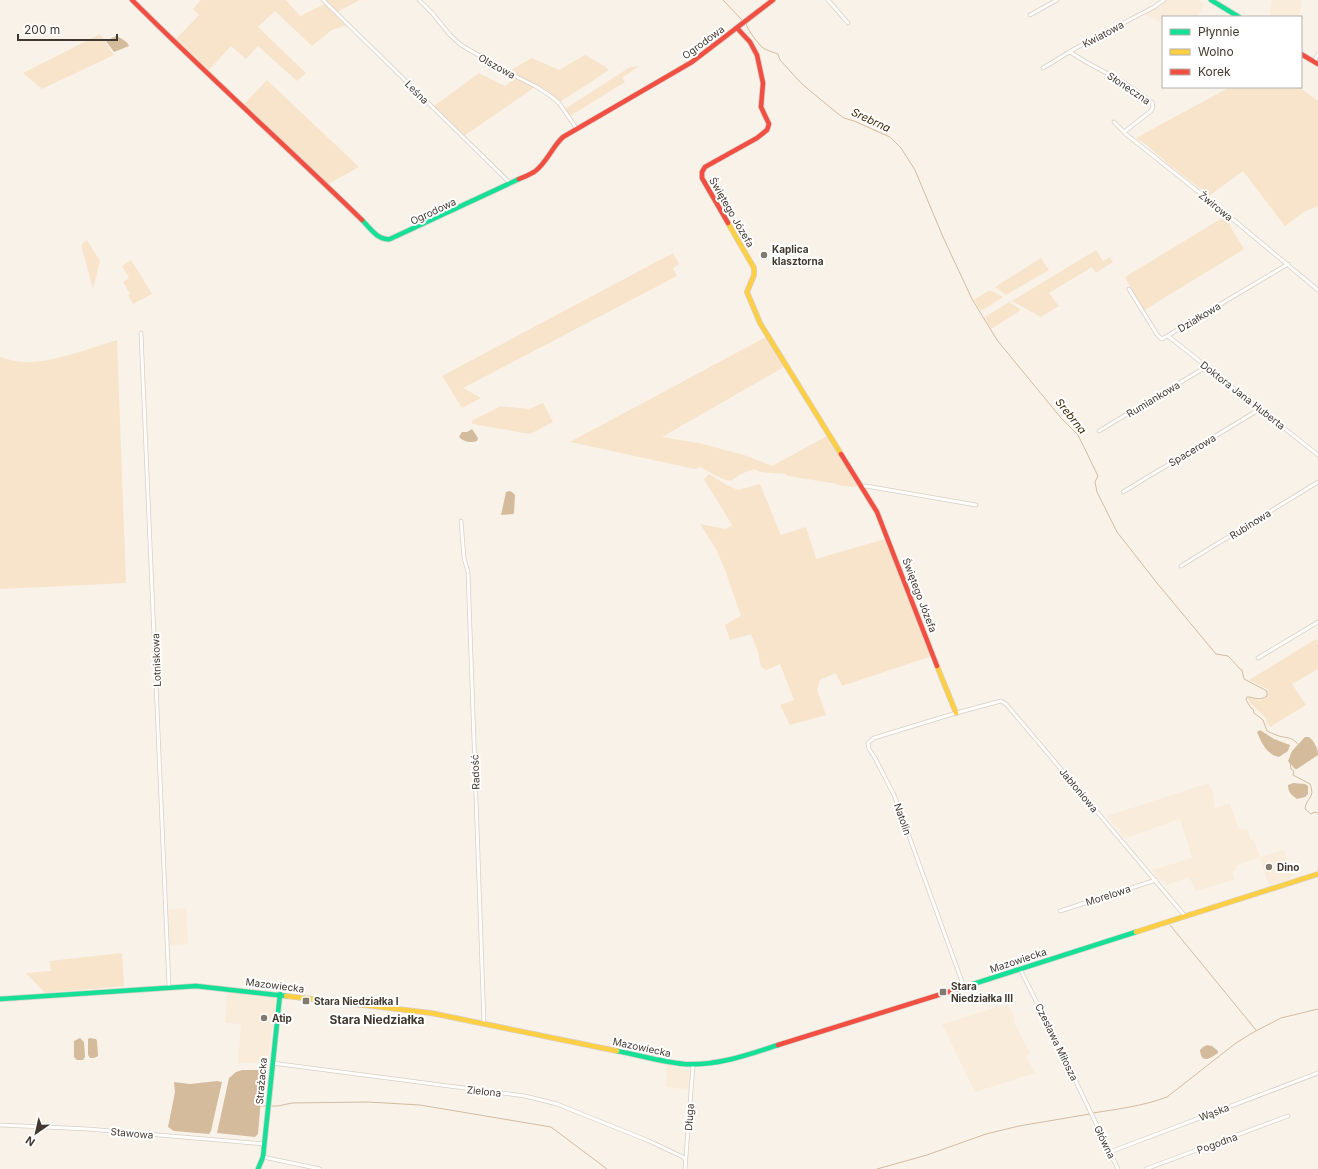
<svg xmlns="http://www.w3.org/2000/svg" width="1318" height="1169" font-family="Inter,sans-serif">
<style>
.built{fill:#faecda}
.green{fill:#f8e4cb}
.water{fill:#d4bb9c}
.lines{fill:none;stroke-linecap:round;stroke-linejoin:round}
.stream{stroke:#d4bb9c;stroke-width:1}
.street-casing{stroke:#d7d0c7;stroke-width:4.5}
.fast-casing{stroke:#d7d0c7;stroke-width:6}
.slow-casing{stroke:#d7d0c7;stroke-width:6}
.jam-casing{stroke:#d7d0c7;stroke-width:6}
.street{stroke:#fefdfc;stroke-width:3}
.fast{stroke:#16e098;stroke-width:4.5}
.slow{stroke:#ffcf43;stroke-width:4.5}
.jam{stroke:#f24e42;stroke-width:4.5}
.poi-dot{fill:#817a70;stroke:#fff;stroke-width:1.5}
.labels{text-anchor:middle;stroke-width:4;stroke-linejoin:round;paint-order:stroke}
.street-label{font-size:10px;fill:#41392f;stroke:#fff}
.poi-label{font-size:10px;font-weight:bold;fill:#41392f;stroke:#fff;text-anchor:start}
.water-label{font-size:11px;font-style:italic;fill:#3c2503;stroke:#fff}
.quarter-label{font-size:12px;font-weight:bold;fill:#41392f;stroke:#fff}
</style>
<rect width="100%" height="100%" fill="#f9f2e9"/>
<g class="built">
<polygon points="1168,0 1199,0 1205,4 1197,17 1163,17 1163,24 1145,14"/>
<polygon points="1272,0 1302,0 1299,17 1269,17"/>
<polygon points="1209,783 1214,796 1214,808 1230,803 1239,830 1247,828 1251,840 1254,839 1260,857 1281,850 1284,851 1292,876 1290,879 1269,886 1260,858 1237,865 1235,868 1236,871 1232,872 1235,879 1196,891 1189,877 1167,885 1165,881 1161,881 1152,870 1192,858 1180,819 1125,838 1120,833 1121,830 1118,827 1115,827 1107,816"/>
<polygon points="186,908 188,944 169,945 168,910"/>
<polygon points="227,992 274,997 276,999 268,1063 238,1063 241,1024 225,1023"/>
<polygon points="1008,1004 1015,1019 1013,1020 1030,1054 1026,1056 1035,1073 975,1092 942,1024"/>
<polygon points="667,1065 691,1070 689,1089 666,1087"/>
</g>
<g class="green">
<polygon points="201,0 286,0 300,16 325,4 346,25 332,30 312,46 275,11 258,27 306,73 297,81 258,46 246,59 231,46 208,71 176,39 199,15 193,9"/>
<polygon points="325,0 360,0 337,12"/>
<polygon points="100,34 114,55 42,89 23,73"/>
<polygon points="585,55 604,66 609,70 560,102 535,84 509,71 532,58 559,70"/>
<polygon points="639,66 622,78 625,82 570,116 565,109 630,67"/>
<polygon points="479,73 505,86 515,78 535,87 464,136 434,106"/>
<polygon points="267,80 359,167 328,184 244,104"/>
<polygon points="1230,87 1299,87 1318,101 1318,206 1304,212 1285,226 1243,171 1209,196 1176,170 1174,167 1173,168 1148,146 1136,138"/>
<polygon points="1224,217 1227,217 1232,222 1230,223 1230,226 1244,249 1143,311 1125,277"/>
<polygon points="87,240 100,261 93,289 81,245"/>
<polygon points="1096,250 1103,261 1110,257 1113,262 1096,273 1092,267 1049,293 1059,306 1041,317 1012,301"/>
<polygon points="673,253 679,264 673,268 677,276 463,388 481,398 462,408 442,376"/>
<polygon points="1041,258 1049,270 1006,295 995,287"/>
<polygon points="131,260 152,294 133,304 128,295 130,294 123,282 129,278 122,266"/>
<polygon points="990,290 1003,297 981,311 974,300"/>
<polygon points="1009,302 1021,310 991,329 985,317"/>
<path d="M 766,337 L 784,367 L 662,437 L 699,443 L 744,455 L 772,466 L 827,436 L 859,487 L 841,486 L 837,484 L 788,476 L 786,474 L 760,472 L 754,469 L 741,474 L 731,481 C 720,479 710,472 700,467 L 695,469 L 570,442 Z"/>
<path d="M 117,340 L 126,583 L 0,589 L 0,357 C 8,359 16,362 24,362 C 53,363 90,348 117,340 Z"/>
<polygon points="543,403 553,422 530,434 473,424 471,421 501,406 529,409"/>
<polygon points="709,474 725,484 738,490 760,484 781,535 806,527 816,559 885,539 932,656 842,686 836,673 820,680 817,690 826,715 790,725 780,705 794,700 780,664 766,670 761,667 758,652 751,634 730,640 725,625 733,620 741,616 725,570 716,549 700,524 726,529 732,525 704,479"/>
<polygon points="1316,639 1318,642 1318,669 1292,684 1306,705 1270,727 1267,723 1266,718 1250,703 1248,698 1251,698 1260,701 1267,697 1269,690 1249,680"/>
<polygon points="122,953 124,986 45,993 26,973 51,971 50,961"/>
</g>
<g class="water">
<path d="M 116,36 C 121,38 127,41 129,46 L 114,52 L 106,41 Z"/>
<path d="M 472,429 L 478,438 L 477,441 C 470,443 464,442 459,437 L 462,432 L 467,432 Z"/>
<polygon points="509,491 512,492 515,495 514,513 513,514 501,515 506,492"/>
<path d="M 1260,730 L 1274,739 L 1290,745 L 1288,751 L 1279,757 C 1267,755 1261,742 1257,732 Z"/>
<path d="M 1305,737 L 1309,737 C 1314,741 1318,748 1318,755 L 1297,769 L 1295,769 L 1288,761 L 1292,751 Z"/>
<path d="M 1293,783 L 1305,784 L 1308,786 L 1308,794 L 1305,797 L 1297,799 C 1292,795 1288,793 1288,785 Z"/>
<polygon points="80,1038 84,1042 85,1057 83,1060 77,1060 74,1057 74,1041"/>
<polygon points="90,1038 96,1039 97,1041 98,1056 94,1058 90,1058 88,1055 88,1039"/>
<path d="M 1207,1045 L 1212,1046 L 1218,1051 L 1218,1053 C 1211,1058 1201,1065 1200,1050 L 1203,1047 Z"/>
<polygon points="242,1070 260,1070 263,1075 258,1134 255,1137 217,1133 229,1078 236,1072"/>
<polygon points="217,1081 222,1082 211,1131 209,1134 174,1131 168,1127 175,1092 174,1082 190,1084"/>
</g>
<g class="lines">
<g class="stream">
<polyline points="723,0 742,20"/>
<path d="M 746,24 C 747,29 759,45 763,48 C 768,51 773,52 778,54 L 780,60 L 802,84 L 837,113 L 844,118 L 854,121 L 890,137 L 901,148 L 915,170 L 943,237 L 972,299 L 997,340 L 1061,418 L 1078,435 L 1098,476 L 1095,482 L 1097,492 L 1117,532 L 1157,583 L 1216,654 L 1228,656 L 1230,658 L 1240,669 L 1242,670 L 1244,679 L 1267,691 L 1267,696 C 1260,701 1256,698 1249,697 L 1247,697 L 1246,700 L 1251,708 L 1253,709 L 1254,713 L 1263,720 L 1267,731 C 1270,732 1273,734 1276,735 C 1286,739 1290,735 1299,745"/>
<path d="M 1290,762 L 1291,769 L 1294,771 L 1293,775 L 1310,784 C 1316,799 1306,797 1305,809 L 1311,814 L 1315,812 L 1318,813"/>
<polyline points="1170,925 1256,1030"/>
<polyline points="261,1106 266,1106"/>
<polyline points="272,1106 278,1106 292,1103 368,1102 420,1105 551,1127 607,1169"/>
<path d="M 1093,1113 C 1118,1109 1143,1106 1167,1097 L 1236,1043 L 1252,1033 L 1281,1018 L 1318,1009"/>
<polyline points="877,1169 927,1155 986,1134 1019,1126 1090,1114"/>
</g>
<g class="street-casing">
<g id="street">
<polyline points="323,0 511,184"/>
<polyline points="419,0 433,14 450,35 461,45 511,74 537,87 552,97 559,103 577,129"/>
<polyline points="828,0 848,23"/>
<polyline points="1030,15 1057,0"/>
<polyline points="1070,52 1086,62 1125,83 1152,102 1153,107 1151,111 1124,132"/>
<polyline points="1314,62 1318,54"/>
<polyline points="1043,68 1076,48 1154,7 1164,0"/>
<polyline points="1114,122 1127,135 1235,221 1318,290"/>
<polyline points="1129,289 1158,336 1162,339 1288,264"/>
<polyline points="141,333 169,987"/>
<polyline points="1168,336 1318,455"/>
<polyline points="1099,431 1206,367"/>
<polyline points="862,487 866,486 976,505"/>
<polyline points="1123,492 1260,409"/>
<polyline points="461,521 464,558 468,572 484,1024"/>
<polyline points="1181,566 1318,482"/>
<polyline points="1258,658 1318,622"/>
<polyline points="1060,911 1156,880"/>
<polyline points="1020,969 1065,1059 1118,1169"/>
<polyline points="964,987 894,795 875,758 869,749 868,743 874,738 956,713 1001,701 1006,704 1185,916"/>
<polyline points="272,1063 525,1096 557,1104 649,1141 683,1157 685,1160"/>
<polyline points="0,1125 88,1129 265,1144"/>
<polyline points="1110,1152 1318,1073"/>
<polyline points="263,1157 320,1169"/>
<polyline points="685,1169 693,1065"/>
<polyline points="1146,1169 1288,1116"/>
</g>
</g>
<g class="fast-casing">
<g id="fast">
<polyline points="1211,0 1239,17"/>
<path d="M 362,220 C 370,228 378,241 390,239 L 519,179"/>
<polyline points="964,987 1136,932"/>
<polyline points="0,999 196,986 286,996"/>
<path d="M 617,1051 C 639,1055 662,1062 684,1064 C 717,1066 747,1055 778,1045"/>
<polyline points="258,1169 263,1157 280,994"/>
</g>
</g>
<g class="slow-casing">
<g id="slow">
<polyline points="728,223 754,268 754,275 747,292 760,323 841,454"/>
<polyline points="937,666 956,713"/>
<polyline points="1136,932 1318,874"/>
<polyline points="286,996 431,1013 617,1051"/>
</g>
</g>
<g class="jam-casing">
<g id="jam">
<path d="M 132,0 C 207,75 286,146 362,220"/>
<polyline points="1301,54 1318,64"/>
<path d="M 519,179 C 524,177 529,175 534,172 C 546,164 552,147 563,137 L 692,62 L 773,0"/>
<polyline points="728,223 702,178 702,172 705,167 757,138 767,130 769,124 761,107 763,83 757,55 750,42 737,28"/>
<polyline points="841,454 877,512 937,666"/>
<polyline points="778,1045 964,987"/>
</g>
</g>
<use href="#street" class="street"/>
<use href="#fast" class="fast"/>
<use href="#slow" class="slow"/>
<use href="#jam" class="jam"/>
</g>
<g class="poi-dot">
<circle cx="764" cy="255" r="4"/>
<circle cx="1269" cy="867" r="4"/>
<rect x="939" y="988" width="8" height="8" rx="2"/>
<rect x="302" y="997" width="8" height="8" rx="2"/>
<circle cx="264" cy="1018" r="4"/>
</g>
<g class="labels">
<g class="street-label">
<text transform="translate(1103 34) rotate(-28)" y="4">Kwiatowa</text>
<text transform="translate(703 42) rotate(-36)" y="4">Ogrodowa</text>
<text transform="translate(497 66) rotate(29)" y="4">Olszowa</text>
<text transform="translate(1129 88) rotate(34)" y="4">Słoneczna</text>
<text transform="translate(417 92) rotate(45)" y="4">Leśna</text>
<text transform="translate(1216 206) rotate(39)" y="4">Żwirowa</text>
<text transform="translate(433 211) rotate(-25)" y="4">Ogrodowa</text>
<text transform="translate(732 212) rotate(60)" y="4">Świętego Józefa</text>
<text transform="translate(1199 317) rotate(-31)" y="4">Działkowa</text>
<text transform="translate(1243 395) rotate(38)" y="4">Doktora Jana Huberta</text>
<text transform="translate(1153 399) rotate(-31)" y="4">Rumiankowa</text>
<text transform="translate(1192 450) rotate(-31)" y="4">Spacerowa</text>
<text transform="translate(1250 524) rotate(-32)" y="4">Rubinowa</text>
<text transform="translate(920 595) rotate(69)" y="4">Świętego Józefa</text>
<text transform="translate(156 660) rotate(-92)" y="4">Lotniskowa</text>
<text transform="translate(475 772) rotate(-92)" y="4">Radość</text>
<text transform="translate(1079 790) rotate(50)" y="4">Jabłoniowa</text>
<text transform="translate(903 819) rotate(71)" y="4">Natolin</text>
<text transform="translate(1108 895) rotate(-18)" y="4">Morelowa</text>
<text transform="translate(1018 960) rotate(-18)" y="4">Mazowiecka</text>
<text transform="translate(275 985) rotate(7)" y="4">Mazowiecka</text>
<text transform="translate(1057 1042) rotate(64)" y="4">Czesława Miłosza</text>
<text transform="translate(642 1047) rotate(12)" y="4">Mazowiecka</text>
<text transform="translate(261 1081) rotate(-85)" y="4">Strażacka</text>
<text transform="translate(484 1091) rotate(6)" y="4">Zielona</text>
<text transform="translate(1214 1112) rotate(-21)" y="4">Wąska</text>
<text transform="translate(689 1117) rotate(-86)" y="4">Długa</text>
<text transform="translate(132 1133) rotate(5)" y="4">Stawowa</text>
<text transform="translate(1105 1142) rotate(64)" y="4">Główna</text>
<text transform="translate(1217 1143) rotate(-20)" y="4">Pogodna</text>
</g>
<g class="poi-label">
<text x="772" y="253">Kaplica<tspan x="772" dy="12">klasztorna</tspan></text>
<text x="1277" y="871">Dino</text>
<text x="951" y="990">Stara<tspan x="951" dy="12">Niedziałka III</tspan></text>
<text x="314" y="1005">Stara Niedziałka I</text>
<text x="272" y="1022">Atip</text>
</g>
<g class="water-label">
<text transform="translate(871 120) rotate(25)" y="4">Srebrna</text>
<text transform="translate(1071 416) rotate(51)" y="4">Srebrna</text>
</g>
<g class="quarter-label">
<text x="377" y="1024">Stara Niedziałka</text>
</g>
</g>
<rect x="1162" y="16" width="140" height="72" fill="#ffffff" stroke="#b3b0ac"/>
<rect x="1170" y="29" width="20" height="6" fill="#16e098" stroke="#b3b0ac"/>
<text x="1198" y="36" font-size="12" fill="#41392f">Płynnie</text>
<rect x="1170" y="49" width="20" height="6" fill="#ffcf43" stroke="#b3b0ac"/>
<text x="1198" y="56" font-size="12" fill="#41392f">Wolno</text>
<rect x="1170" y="69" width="20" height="6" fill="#f24e42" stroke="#b3b0ac"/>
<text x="1198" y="76" font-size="12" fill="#41392f">Korek</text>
<g transform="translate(36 1133) rotate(214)" stroke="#ffffff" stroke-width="3" paint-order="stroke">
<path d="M0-3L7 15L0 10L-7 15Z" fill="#41392f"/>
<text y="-6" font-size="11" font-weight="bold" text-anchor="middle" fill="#41392f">N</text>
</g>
<path d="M18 34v6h99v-6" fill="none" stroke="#41392f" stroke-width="2"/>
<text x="24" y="34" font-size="12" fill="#41392f" stroke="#ffffff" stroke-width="3" paint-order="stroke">200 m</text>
</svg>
